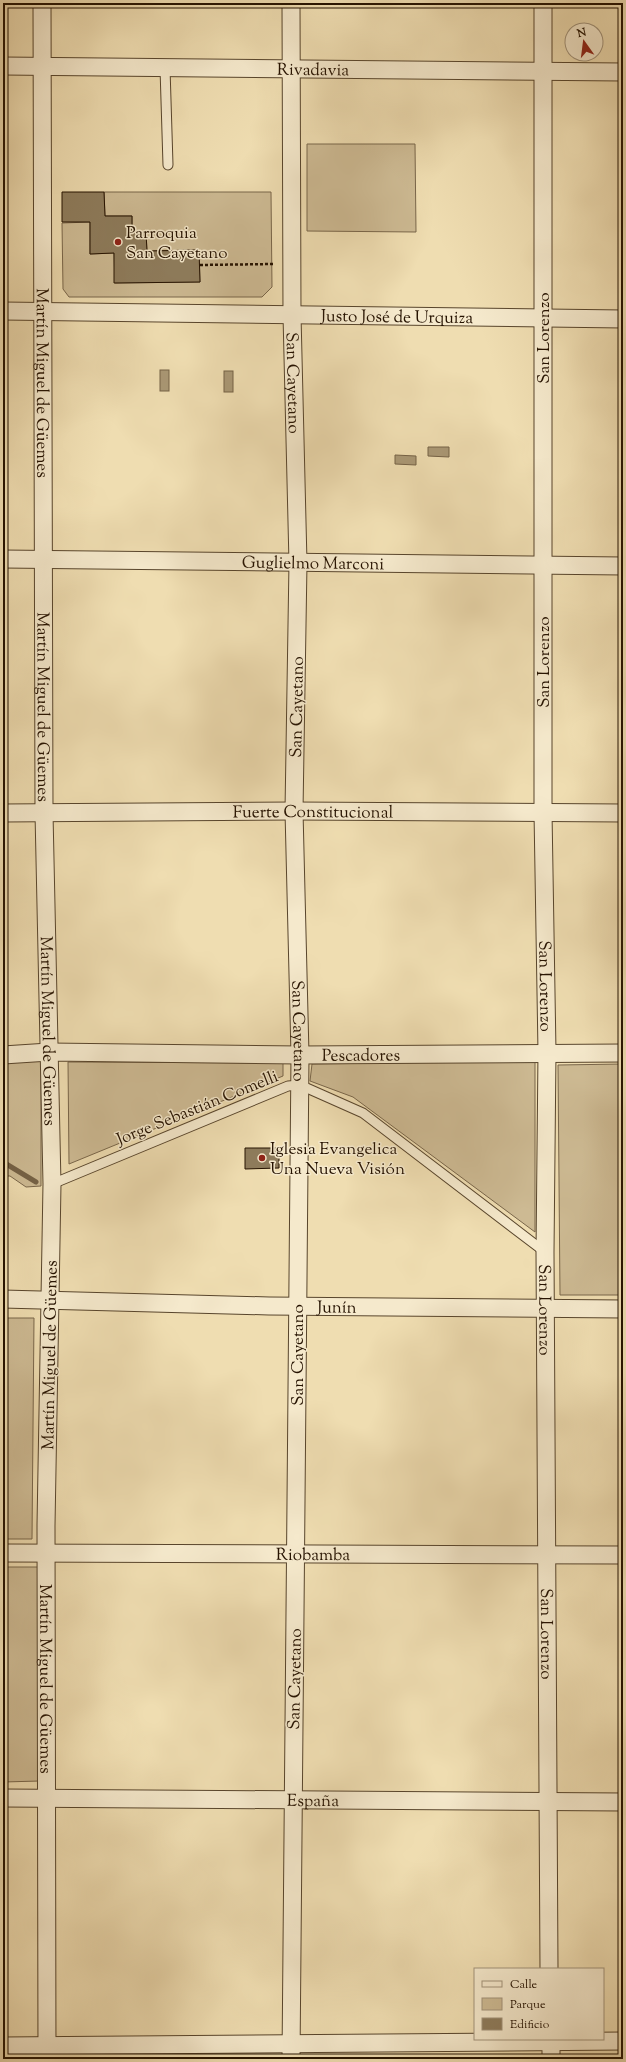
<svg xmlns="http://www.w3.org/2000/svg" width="626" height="2062" font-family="'Sorts Mill Goudy',serif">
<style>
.green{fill:#cdba93;stroke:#79664a}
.water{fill:#aa9875;stroke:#756246}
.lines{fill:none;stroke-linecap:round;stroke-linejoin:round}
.stream{stroke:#756246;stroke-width:5}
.building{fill:#8e7c5c;stroke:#251200}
.service-casing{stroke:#58452c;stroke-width:11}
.minor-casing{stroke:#58452c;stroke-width:19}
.path{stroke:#251200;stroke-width:2.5;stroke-dasharray:3 2;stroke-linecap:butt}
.service{stroke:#f5e9cc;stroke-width:9}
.minor{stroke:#f5e9cc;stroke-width:17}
.poi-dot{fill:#8f2418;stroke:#f5e9cc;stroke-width:1.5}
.labels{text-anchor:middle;stroke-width:3;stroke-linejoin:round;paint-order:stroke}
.street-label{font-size:17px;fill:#251200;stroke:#f5e9cc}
.poi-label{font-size:17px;fill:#251200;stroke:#f5e9cc;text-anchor:start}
</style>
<rect width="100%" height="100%" fill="#efddb1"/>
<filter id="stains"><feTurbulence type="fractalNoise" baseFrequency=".005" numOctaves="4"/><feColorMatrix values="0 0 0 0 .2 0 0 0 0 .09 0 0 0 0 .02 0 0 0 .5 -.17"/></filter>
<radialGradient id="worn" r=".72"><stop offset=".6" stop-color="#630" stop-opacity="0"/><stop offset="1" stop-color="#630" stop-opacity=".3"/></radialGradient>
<g class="green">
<polygon points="307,144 415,144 416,232 307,231"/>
<polygon points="104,192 271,192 272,287 262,297 69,297 63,289 62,223 90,222 90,254 114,253 115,283 200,282 199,250 147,251 146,233 132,233 132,216 105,216"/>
<polygon points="3,1061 41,1061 41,1186 26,1187 10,1176 3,1176"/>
<polygon points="535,1061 535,1232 353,1097 310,1081 312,1064"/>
<polygon points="68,1062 283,1063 283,1076 69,1164"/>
<polygon points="623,1064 623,1295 560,1295 558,1065"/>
<polygon points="3,1318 34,1318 32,1539 3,1539"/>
<polygon points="3,1567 39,1567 40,1781 3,1782"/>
</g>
<g class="water">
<rect x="160" y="370" width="9" height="21"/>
<rect x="224" y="371" width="9" height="21"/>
<polygon points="428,447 449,447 449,457 428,456"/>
<polygon points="395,455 416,456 416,465 395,464"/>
</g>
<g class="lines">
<polyline class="stream" points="3,1162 36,1182"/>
</g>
<g class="building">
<polygon points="62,192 104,192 105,216 132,216 132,233 146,233 147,251 199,250 200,282 114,283 114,253 90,254 90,222 62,222"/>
<polygon points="245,1148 279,1148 279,1168 245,1169"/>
</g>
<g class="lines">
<g class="service-casing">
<g id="service">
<polyline points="165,68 168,165"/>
<polyline points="52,1184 288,1086 300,1085 363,1113 545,1252"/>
</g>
</g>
<g class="minor-casing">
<g id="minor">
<path id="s1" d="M 42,3 L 44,813 L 52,1184 L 46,1526 L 47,2059"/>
<path id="s2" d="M 291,3 L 292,315 L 298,563 L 294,811 L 300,1055 L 291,2059"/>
<path id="s3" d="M 543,3 L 543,812 L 547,1052 L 545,1252 L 549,1969"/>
<path id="s4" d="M 3,66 L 623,72"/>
<path id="s5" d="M 3,311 L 623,319"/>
<path id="s6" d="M 3,559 L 623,566"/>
<path id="s7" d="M 3,813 L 294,811 L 623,813"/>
<path id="s8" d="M 3,1055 L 49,1052 L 300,1055 L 623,1053"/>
<path id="s9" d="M 3,1299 L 269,1306 L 623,1309"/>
<path id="s10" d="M 3,1553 L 623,1555"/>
<path id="s11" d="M 3,1798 L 623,1802"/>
<polyline points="3,2046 623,2041"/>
<polyline points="551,2059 551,2039"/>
</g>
</g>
<polyline class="path" points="200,265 274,264"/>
<use href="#service" class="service"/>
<use href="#minor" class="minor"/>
</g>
<g class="poi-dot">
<circle cx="118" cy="242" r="4"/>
<circle cx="262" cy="1158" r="4"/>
</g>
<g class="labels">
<g class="street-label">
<text dy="6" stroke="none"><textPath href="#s4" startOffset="310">Rivadavia</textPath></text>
<text dy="6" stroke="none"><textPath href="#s5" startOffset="394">Justo José de Urquiza</textPath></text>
<text transform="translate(543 338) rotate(-90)" y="6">San Lorenzo</text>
<text dy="6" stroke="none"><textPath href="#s1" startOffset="380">Martín Miguel de Güemes</textPath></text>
<text dy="6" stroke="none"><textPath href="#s2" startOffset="380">San Cayetano</textPath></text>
<text dy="6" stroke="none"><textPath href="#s6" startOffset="310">Guglielmo Marconi</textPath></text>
<text transform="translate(543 662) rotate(-90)" y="6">San Lorenzo</text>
<text dy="6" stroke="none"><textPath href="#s1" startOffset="704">Martín Miguel de Güemes</textPath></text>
<text transform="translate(296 707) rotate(-89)" y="6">San Cayetano</text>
<text dy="6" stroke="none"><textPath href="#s7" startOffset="310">Fuerte Constitucional</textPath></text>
<text dy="6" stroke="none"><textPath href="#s3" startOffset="983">San Lorenzo</textPath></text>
<text dy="6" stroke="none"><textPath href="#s1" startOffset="1028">Martín Miguel de Güemes</textPath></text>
<text dy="6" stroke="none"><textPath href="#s2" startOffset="1028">San Cayetano</textPath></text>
<text dy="6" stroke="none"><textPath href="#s8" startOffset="358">Pescadores</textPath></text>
<text transform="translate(197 1107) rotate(-22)" y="6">Jorge Sebastián Comelli</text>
<text dy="6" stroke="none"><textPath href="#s9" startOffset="334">Junín</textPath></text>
<text dy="6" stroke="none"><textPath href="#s3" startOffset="1307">San Lorenzo</textPath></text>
<text transform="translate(49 1355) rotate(-89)" y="6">Martín Miguel de Güemes</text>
<text transform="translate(297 1355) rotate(-90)" y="6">San Cayetano</text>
<text dy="6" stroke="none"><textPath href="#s10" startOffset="310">Riobamba</textPath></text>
<text dy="6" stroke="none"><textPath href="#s3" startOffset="1631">San Lorenzo</textPath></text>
<text dy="6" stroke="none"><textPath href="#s1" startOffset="1676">Martín Miguel de Güemes</textPath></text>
<text transform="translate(294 1679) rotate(-89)" y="6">San Cayetano</text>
<text dy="6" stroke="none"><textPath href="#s11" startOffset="310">España</textPath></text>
</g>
<g class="poi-label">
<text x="126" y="238">Parroquia<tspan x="126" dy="20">San Cayetano</tspan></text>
<text x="270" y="1154">Iglesia Evangelica<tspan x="270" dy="20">Una Nueva Visión</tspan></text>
</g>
</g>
<rect width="626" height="2062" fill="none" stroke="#efddb1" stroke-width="16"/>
<rect x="4" y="4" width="618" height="2054" fill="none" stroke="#251200" stroke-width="2"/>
<rect x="8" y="8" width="610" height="2046" fill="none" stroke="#251200"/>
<rect x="474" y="1968" width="130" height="72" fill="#f5e9cc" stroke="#a2937a"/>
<rect x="482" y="1981" width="20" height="6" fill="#f5e9cc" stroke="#a2937a"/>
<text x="510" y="1988" font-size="12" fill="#251200">Calle</text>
<rect x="482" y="1998" width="20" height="12" fill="#cdba93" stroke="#a2937a"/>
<text x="510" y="2008" font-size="12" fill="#251200">Parque</text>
<rect x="482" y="2018" width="20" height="12" fill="#8e7c5c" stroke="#a2937a"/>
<text x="510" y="2028" font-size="12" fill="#251200">Edificio</text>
<g transform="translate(584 42) rotate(346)"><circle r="19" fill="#f5e9cc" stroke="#a2937a"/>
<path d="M0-3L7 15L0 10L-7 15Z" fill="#8f2418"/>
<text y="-6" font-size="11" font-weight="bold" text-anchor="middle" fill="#251200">N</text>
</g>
<rect width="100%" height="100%" filter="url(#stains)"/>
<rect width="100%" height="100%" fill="url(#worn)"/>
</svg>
